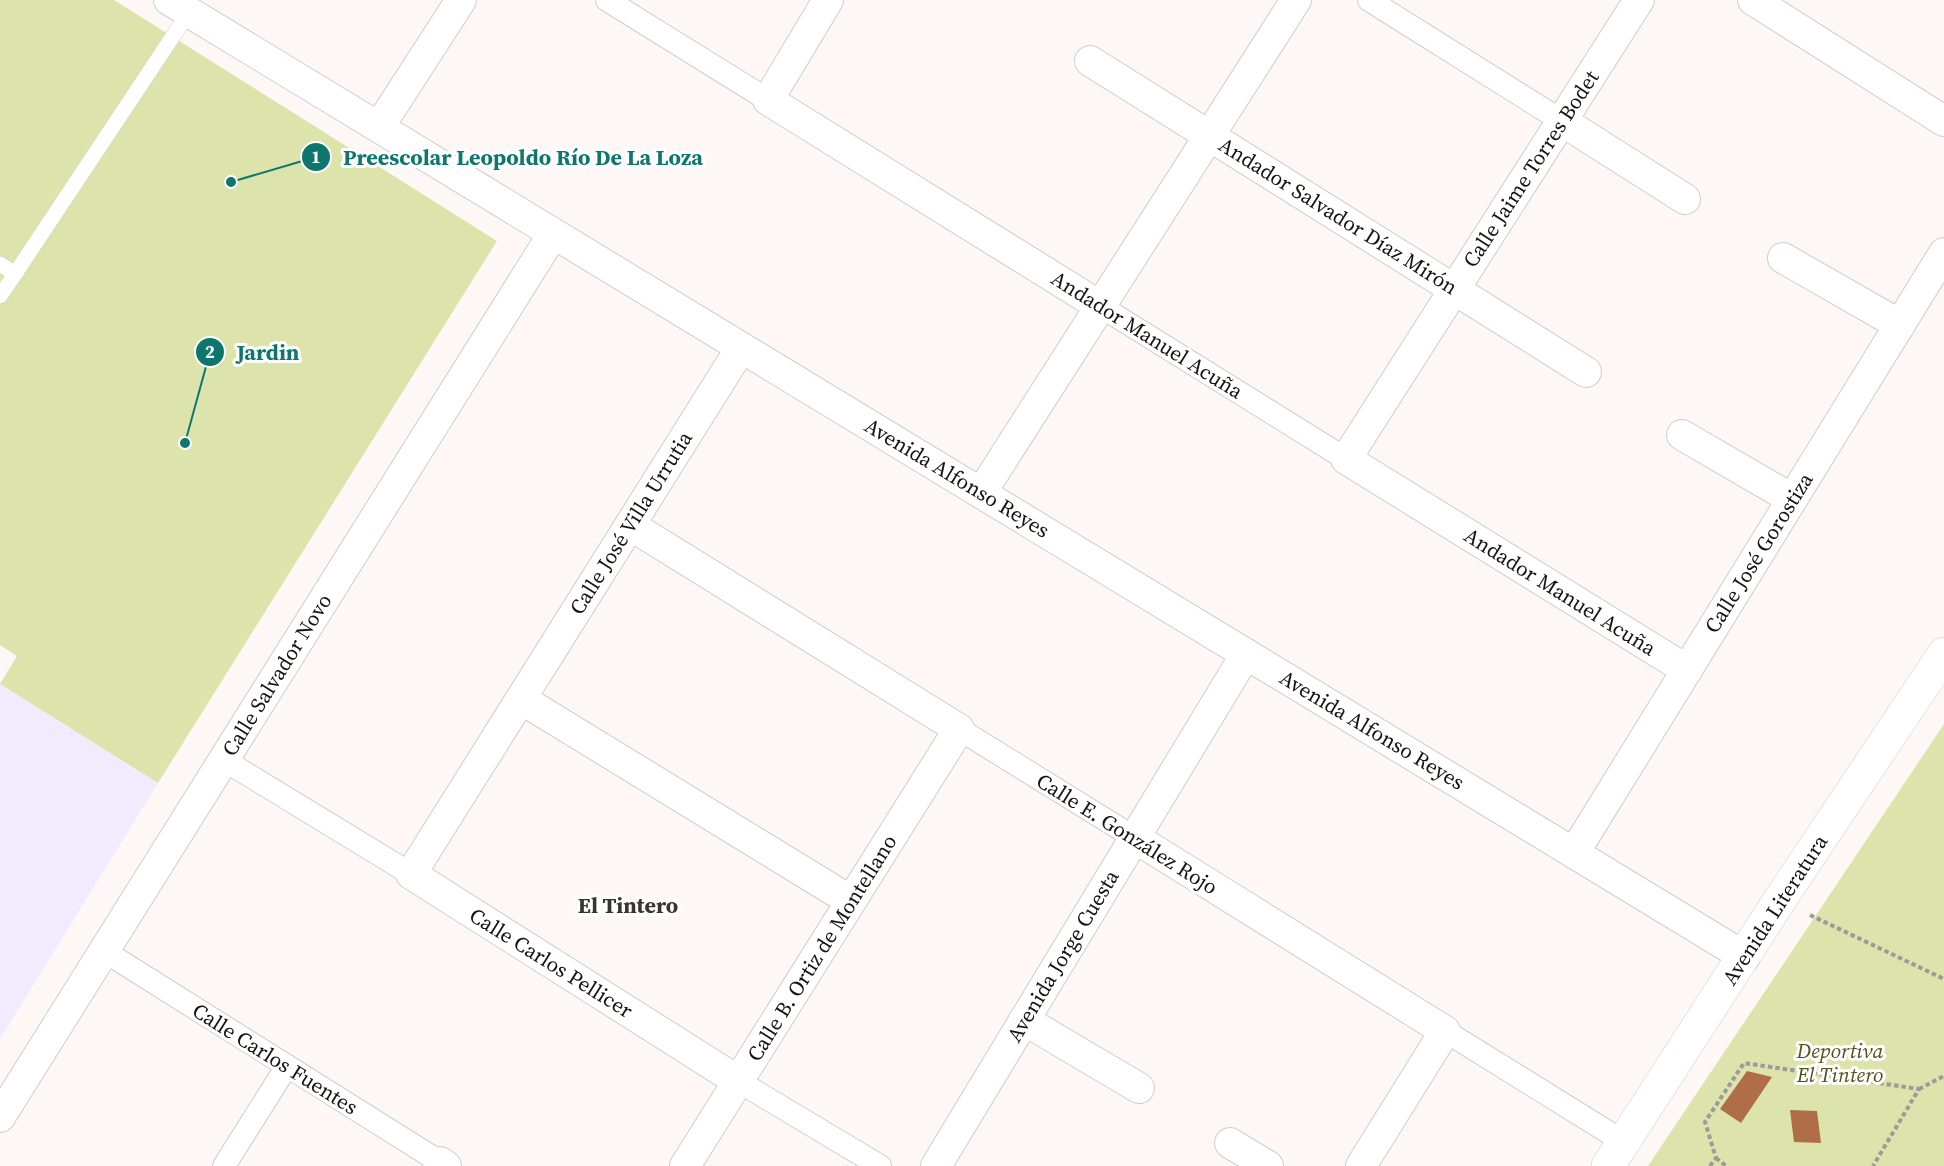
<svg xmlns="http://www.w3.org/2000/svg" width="1944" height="1166" font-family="'Source Serif 4',serif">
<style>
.commercial{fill:#f0ecfe}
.green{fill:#dce4ab}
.building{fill:#af6e48}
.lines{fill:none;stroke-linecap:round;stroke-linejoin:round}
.service-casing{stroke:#d1cdca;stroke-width:16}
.pedestrian-casing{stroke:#d1cdca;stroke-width:24}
.minor-casing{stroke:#d1cdca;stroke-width:32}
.tertiary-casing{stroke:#d1cdca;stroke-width:34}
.path{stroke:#9e9a98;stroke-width:4;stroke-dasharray:4.5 3;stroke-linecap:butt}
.service{stroke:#fff;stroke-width:15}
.pedestrian{stroke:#fff;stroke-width:22}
.minor{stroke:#fff;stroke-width:30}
.tertiary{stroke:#fff;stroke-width:33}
.labels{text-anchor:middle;stroke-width:6;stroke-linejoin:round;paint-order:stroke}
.street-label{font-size:21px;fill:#161413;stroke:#fff}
.park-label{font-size:21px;font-style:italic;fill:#4f541d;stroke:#fff}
.neighbourhood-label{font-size:22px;font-weight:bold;fill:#383432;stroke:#fff}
.leader{fill:none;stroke:#0f766e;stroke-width:2}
.callout-dot{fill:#0f766e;stroke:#fff;stroke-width:2}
.mark-label{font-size:18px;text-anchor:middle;font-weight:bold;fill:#fff}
.callout-label{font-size:22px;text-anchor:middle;font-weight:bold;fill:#0f766e;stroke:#fff;stroke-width:6;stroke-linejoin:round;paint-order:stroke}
</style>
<rect width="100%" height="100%" fill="#fdf8f5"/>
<polygon class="commercial" points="0,684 158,783 0,1039"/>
<g class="green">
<polygon points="0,0 114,0 497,241 158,783 0,684 17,656 0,645"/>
<polygon points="1944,724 1944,1166 1648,1166"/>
</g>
<g class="building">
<polygon points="1747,1071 1772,1077 1741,1123 1720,1109"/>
<polygon points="1790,1110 1817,1111 1821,1143 1794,1142"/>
</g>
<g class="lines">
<g class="service-casing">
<g id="service">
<polyline points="0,264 15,274 189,12"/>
<polyline points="0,296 15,274"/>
</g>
</g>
<g class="pedestrian-casing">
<g id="pedestrian">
<polyline points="607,0 768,100"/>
<polyline points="1369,0 1562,121"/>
<polyline points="1100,306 1346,459"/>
<polyline points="959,729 1135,838"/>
<polyline points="224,760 411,874"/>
<polyline points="104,951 440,1162"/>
<polyline points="1445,1031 1624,1142"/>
<polyline points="738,1081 880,1166"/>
<polyline points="224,1166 287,1066"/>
</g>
</g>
<g class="minor-casing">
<g id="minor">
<polyline points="169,0 1745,957"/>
<polyline points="828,0 768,100 1100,306"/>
<polyline points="1639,0 1346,459 1687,670"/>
<polyline points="1753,0 1944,121"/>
<polyline points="1090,61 1586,372"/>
<polyline points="1562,121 1685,199"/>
<polyline points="379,127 461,0"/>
<polyline points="1783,258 1900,325"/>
<polyline points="1682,435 1792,499"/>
<polyline points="981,493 1296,0"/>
<polyline points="630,525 959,729 685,1166"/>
<polyline points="521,699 851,901"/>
<polyline points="1135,838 1445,1031 1361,1166"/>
<polyline points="1574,853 1944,253"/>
<polyline points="1024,1020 1139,1088"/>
<polyline points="738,1081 411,874 741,348"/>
<polyline points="0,1117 553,234"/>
<polyline points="1230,1143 1268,1166"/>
<polyline points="438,1166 440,1162 446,1166"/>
<polyline points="936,1166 1246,654"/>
</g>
</g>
<g class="tertiary-casing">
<polyline id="tertiary" points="1608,1166 1779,901 1944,654"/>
</g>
<g class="path">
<polyline points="1810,915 1944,979"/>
<polyline points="1919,1089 1944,1076"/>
<polyline points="1716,1158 1726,1166"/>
<polyline points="1710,1166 1716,1158 1705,1122 1744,1063 1919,1089 1873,1166"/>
</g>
<use href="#service" class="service"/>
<use href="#pedestrian" class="pedestrian"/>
<use href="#minor" class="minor"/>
<use href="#tertiary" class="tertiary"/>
</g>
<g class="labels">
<g class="street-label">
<text transform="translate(1531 169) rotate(-57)" y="7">Calle Jaime Torres Bodet</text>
<text transform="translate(1338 216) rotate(32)" y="7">Andador Salvador Díaz Mirón</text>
<text transform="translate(1147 335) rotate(32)" y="7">Andador Manuel Acuña</text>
<text transform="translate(957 478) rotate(31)" y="7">Avenida Alfonso Reyes</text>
<text transform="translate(631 523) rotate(-58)" y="7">Calle José Villa Urrutia</text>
<text transform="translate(1759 553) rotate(-58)" y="7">Calle José Gorostiza</text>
<text transform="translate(1560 592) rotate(32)" y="7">Andador Manuel Acuña</text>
<text transform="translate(277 675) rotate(-58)" y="7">Calle Salvador Novo</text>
<text transform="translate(1372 730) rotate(31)" y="7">Avenida Alfonso Reyes</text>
<text transform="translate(1127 834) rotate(32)" y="7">Calle E. González Rojo</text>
<text transform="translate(1775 910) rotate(-57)" y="7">Avenida Literatura</text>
<text transform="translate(822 948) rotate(-58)" y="7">Calle B. Ortiz de Montellano</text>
<text transform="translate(1063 956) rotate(-59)" y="7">Avenida Jorge Cuesta</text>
<text transform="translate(551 963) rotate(32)" y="7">Calle Carlos Pellicer</text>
<text transform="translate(275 1059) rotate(32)" y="7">Calle Carlos Fuentes</text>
</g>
<g class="park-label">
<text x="1840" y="1058">Deportiva<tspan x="1840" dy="24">El Tintero</tspan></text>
</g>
<g class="neighbourhood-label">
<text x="628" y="913">El Tintero</text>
</g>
</g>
<path class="leader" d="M231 182L316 157M185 443L210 352"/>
<g class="callout-dot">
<circle cx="231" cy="182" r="6"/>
<circle cx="185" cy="443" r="6"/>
<circle cx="316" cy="157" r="15"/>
<circle cx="210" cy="352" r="15"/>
</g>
<g class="mark-label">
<text x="316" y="163">1</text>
<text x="210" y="358">2</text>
</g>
<g class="callout-label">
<text x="523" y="165">Preescolar Leopoldo Río De La Loza</text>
<text x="268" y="360">Jardin</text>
</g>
</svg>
